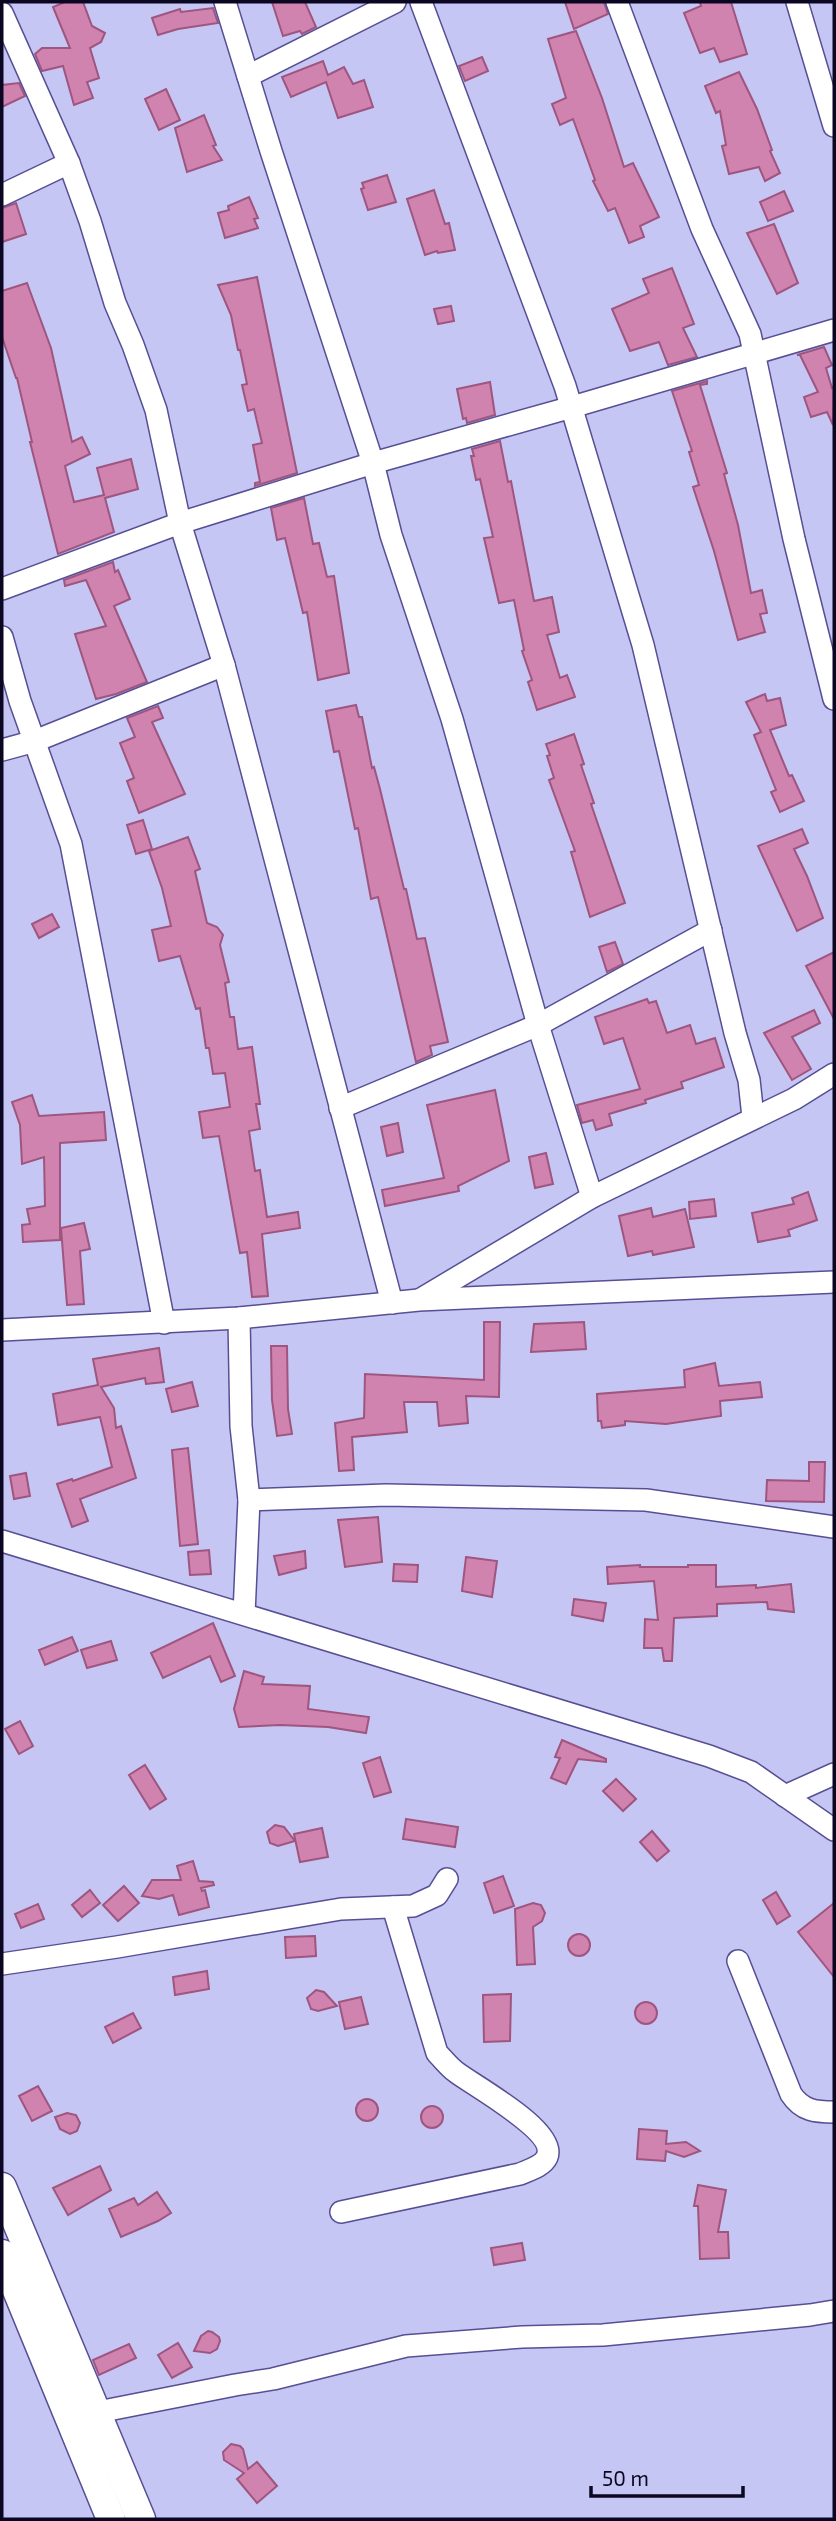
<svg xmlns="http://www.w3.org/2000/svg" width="836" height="2521" font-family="'Exo 2',sans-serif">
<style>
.building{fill:#d083ae;stroke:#9e557f;stroke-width:2}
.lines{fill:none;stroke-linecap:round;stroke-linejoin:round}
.street-casing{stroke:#564f94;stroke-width:24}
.secondary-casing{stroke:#564f94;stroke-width:31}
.street{stroke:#fff;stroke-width:21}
.secondary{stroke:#fff;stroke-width:28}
</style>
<rect width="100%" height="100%" fill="#c6c6f5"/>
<g class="building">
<polygon points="65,2 83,2 92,26 105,33 101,42 90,48 99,78 87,82 93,98 74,105 63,66 42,71 35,54 42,48 70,48 53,7"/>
<polygon points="272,2 305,2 316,27 302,34 300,31 283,36"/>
<polygon points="565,2 604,2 608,14 574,29"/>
<polygon points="700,2 731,2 747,54 720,62 714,48 700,53 684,13 701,6"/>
<polygon points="213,8 218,23 178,29 158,35 152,18 180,9 181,12"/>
<polygon points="576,31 602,98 624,167 633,163 659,217 640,226 644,237 629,243 615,208 608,211 593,181 595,180 573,119 560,125 552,104 566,98 548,39"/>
<polygon points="482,57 488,71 465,81 459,66"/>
<polygon points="323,61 328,75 344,67 353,84 364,80 373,107 338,118 326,82 291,97 282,77"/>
<polygon points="739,72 757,109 772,150 770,151 780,173 765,181 759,167 729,174 722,146 726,145 720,111 716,113 705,86"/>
<polygon points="19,83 25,96 2,107 2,85"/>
<polygon points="166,89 180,120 159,130 145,99"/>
<polygon points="204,115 216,145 213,146 222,160 187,172 175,128"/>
<polygon points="387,175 396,202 368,210 361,189 364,188 362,183"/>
<polygon points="434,190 445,224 449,223 455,250 438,253 437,251 425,255 407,199"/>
<polygon points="784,191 793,211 768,221 760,202"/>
<polygon points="249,197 258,218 254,219 258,228 225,238 218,213 229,210 228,206"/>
<polygon points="16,203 26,234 2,242 2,208"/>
<polygon points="774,224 798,283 777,294 747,233"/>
<polygon points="672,268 694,324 683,328 697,357 668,365 659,342 630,351 612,309 649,293 643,279"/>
<polygon points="257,277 297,473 255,486 255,483 260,482 253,445 262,443 254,409 248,411 242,385 247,384 240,350 238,350 231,315 218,285"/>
<polygon points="27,283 51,348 72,442 82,437 90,454 65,466 74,502 104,495 97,468 131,459 138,489 105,498 114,532 58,554 30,442 32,442 17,378 16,378 2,337 2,291"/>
<polygon points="451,306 454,321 438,324 434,309"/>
<polygon points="824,347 832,365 826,368 832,388 834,387 833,425 827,412 811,417 804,397 818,392 800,355 797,355"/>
<polygon points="707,381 707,384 700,385 727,473 724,474 738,525 751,593 762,590 767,613 760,614 765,632 738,640 714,551 693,487 699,485 689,452 692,451 672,391"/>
<polygon points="490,382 495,415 467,423 466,418 463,419 457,389"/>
<polygon points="500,441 508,482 511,481 534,601 552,597 559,632 547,635 560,678 567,675 575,697 537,710 528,682 532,680 522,651 524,650 514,600 499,603 484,538 493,537 480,479 476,480 471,456 474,456 472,449"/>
<polygon points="304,498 313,544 319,543 327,577 334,576 349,673 318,680 307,612 303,613 285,538 277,540 271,508"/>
<polygon points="113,562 115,572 118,570 130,599 114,606 147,682 116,694 96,699 75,634 106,626 86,580 65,586 64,580"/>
<polygon points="765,694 767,701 780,698 786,725 770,730 789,776 792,775 804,801 780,812 771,792 776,790 754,735 761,732 746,702"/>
<polygon points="356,705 359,717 362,717 372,768 374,767 380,789 404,889 406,889 417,939 425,938 448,1042 430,1046 432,1055 416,1062 378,897 371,899 358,828 355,829 339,751 334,752 326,711"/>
<polygon points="158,706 163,718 152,722 185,794 139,813 127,781 134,778 120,743 135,737 127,718"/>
<polygon points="574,734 584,764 581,765 594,803 591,804 625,903 590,917 571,852 575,851 549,780 554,778 547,756 550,755 546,744"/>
<polygon points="143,820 152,849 136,854 127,825"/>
<polygon points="802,829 808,843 794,849 807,876 823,918 797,931 758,846"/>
<polygon points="188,837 200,869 195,871 207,923 217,927 223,935 220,945 229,982 225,983 230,1017 234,1017 238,1049 252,1047 260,1104 256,1104 260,1129 249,1131 255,1171 260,1170 267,1217 298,1212 300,1228 262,1234 268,1296 252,1297 247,1252 240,1253 219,1136 203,1138 199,1112 230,1107 225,1073 213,1074 209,1048 206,1048 200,1008 196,1009 180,956 159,961 152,930 171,926 162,888 149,851"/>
<polygon points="52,914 59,927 39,938 32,924"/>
<polygon points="615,942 623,964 607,972 599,947"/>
<polygon points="834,952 834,1019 806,966"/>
<polygon points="647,999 649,1003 656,1001 667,1033 690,1025 696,1044 715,1038 724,1067 681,1082 683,1088 645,1100 646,1103 609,1114 612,1125 596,1130 593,1120 582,1123 577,1105 640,1089 623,1038 604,1044 595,1017"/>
<polygon points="814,1010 820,1023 792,1037 811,1069 792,1080 764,1033"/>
<polygon points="495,1090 509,1161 458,1186 459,1191 385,1206 382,1190 444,1178 427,1105"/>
<polygon points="32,1095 39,1116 104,1112 106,1140 60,1143 60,1240 23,1242 22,1225 30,1224 27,1209 45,1206 44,1157 22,1164 20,1125 12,1102"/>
<polygon points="398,1123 403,1152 387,1156 381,1127"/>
<polygon points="546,1153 553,1184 535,1188 529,1157"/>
<polygon points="808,1192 817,1220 788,1230 790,1236 758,1242 752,1213 794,1204 792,1198"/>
<polygon points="714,1199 716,1216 690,1219 689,1202"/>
<polygon points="651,1208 653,1217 685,1209 694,1247 653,1255 652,1251 628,1256 619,1216"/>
<polygon points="84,1223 90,1249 80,1251 84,1304 67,1305 61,1228"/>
<polygon points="484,1322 500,1322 499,1397 466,1396 468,1423 439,1426 437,1402 404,1402 407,1432 352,1437 354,1470 339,1471 335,1423 364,1418 365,1374 484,1380"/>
<polygon points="584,1322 586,1349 531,1352 534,1324"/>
<polygon points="271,1346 287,1346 288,1409 292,1434 277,1436 272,1400"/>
<polygon points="159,1348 164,1382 146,1384 145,1378 101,1387 114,1408 116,1428 121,1426 136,1478 80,1499 88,1521 72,1527 57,1484 72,1479 73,1481 112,1467 100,1417 58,1425 53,1394 98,1385 93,1359"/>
<polygon points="715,1363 719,1386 760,1382 762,1397 720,1401 721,1416 666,1424 625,1421 625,1425 602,1428 601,1421 598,1421 597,1394 685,1387 684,1370"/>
<polygon points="192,1382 198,1406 172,1412 166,1389"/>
<polygon points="188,1448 198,1544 180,1546 172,1450"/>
<polygon points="809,1462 825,1462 824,1502 766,1501 767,1480 809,1481"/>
<polygon points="26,1473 30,1496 14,1499 10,1476"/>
<polygon points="378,1517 382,1562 345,1567 338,1520"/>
<polygon points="209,1550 211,1574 190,1575 188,1552"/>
<polygon points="305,1551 306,1568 279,1575 274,1556"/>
<polygon points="466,1557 497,1561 492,1597 462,1591"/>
<polygon points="394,1564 418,1565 417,1582 393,1581"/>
<polygon points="640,1565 640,1567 688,1567 688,1565 716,1565 716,1587 756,1585 756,1588 791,1584 794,1612 768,1609 767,1602 717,1604 717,1616 674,1618 672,1661 664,1661 662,1648 644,1648 645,1619 658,1620 654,1581 608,1584 607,1567"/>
<polygon points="574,1599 606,1603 603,1621 572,1615"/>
<polygon points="213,1623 235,1676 221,1682 210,1656 163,1678 151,1653"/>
<polygon points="72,1637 78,1651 45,1665 39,1650"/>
<polygon points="111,1641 117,1660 87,1668 81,1650"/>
<polygon points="244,1671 264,1677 262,1684 310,1686 308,1709 369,1717 366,1733 328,1727 280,1725 239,1727 234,1709"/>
<polygon points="20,1721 33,1746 19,1754 5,1729"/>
<polygon points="562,1740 606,1759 606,1762 578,1759 566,1784 551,1778 560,1758 555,1757"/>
<polygon points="380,1757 391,1792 374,1797 363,1763"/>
<polygon points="145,1765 166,1799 150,1809 129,1775"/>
<polygon points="616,1779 636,1799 623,1811 603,1791"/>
<polygon points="406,1819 458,1827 455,1847 403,1839"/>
<polygon points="275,1825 284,1827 295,1841 278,1846 270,1843 267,1832"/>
<polygon points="322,1828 328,1857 300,1862 294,1834"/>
<polygon points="652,1831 669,1851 657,1861 640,1842"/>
<polygon points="193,1861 199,1881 213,1882 214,1885 201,1888 202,1891 205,1890 209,1907 179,1915 173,1895 159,1899 142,1896 152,1880 181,1880 177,1866"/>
<polygon points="503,1876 514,1906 494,1913 484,1883"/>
<polygon points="124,1886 139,1903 118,1921 103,1905"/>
<polygon points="90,1890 100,1903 82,1917 72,1905"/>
<polygon points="776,1892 790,1916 777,1924 763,1900"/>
<polygon points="533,1903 541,1905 545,1913 542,1921 533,1927 535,1964 517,1965 515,1909"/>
<polygon points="834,1903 834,1977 798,1932"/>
<polygon points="38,1904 44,1919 21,1928 15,1914"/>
<circle cx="579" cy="1945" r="11"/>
<polygon points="315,1936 316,1956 286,1958 285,1937"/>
<polygon points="207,1971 209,1989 175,1995 173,1977"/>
<polygon points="316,1990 324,1992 337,2006 318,2011 311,2009 307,1998"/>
<polygon points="511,1994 510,2041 484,2042 483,1995"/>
<polygon points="361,1997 368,2024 345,2029 339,2002"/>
<circle cx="646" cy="2013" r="11"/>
<polygon points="133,2013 141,2028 113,2043 105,2027"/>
<polygon points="38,2086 52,2111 32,2121 19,2096"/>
<circle cx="367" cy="2110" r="11"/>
<circle cx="432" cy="2117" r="11"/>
<polygon points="67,2113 76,2115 80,2123 77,2131 70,2134 60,2129 55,2117"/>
<polygon points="639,2129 667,2131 666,2144 686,2142 700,2151 684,2157 666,2151 665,2161 637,2159"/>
<polygon points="100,2166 111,2190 68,2215 53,2188"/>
<polygon points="698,2185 726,2190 718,2232 728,2232 729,2258 700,2259 698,2206 694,2206"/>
<polygon points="157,2192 171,2213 158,2221 121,2237 109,2209 134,2198 138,2205"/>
<polygon points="522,2243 525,2260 494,2265 491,2248"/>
<polygon points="208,2331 212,2332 219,2337 220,2341 217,2349 210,2353 194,2351 201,2336"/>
<polygon points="178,2343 192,2367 172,2378 158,2355"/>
<polygon points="129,2344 136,2358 99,2375 93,2360"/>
<polygon points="231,2444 240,2446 243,2449 248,2469 257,2462 277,2486 257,2503 237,2479 244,2473 224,2460 223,2452"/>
</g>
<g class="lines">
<g class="street-casing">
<g id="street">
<polyline points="225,2 271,151 373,463 391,535 452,719 538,1025 592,1197"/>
<polyline points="421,2 565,386 643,645 735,1033 749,1080 753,1117"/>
<polyline points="617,2 702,229 750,334 794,539 834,699"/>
<polyline points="797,2 834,126"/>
<polyline points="2,13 69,163 90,221 115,303 133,345 156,410 180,523 224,665 392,1303"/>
<polyline points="248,76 395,2"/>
<polyline points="2,195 69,163"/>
<polyline points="2,589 180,523 373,463 572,407 834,330"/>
<polyline points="2,637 20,701 71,844 164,1323"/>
<polyline points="2,750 35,741 224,665"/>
<polyline points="340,1108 538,1025 711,930"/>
<polyline points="421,1299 592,1197 794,1099 834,1074"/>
<polyline points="239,1318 241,1426 249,1500 244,1614"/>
<polyline points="2,1330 239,1318 419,1300 834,1282"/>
<polyline points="249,1500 386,1495 646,1500 834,1527"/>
<polyline points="2,1541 709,1756 751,1772 834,1830"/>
<polyline points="785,1796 834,1774"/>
<path d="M 738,1961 L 791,2094 C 802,2111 816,2112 834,2112"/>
<polyline points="2,1964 117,1947 341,1909 413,1906 437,1895 447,1879"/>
<path d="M 341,2212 L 520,2174 C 529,2170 543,2166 547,2157 C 558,2131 474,2086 456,2072 C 449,2067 443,2059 437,2053 L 393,1907"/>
<polyline points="98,2412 235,2385 273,2379 406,2346 522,2337 603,2335 810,2315 834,2311"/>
</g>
</g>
<g class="secondary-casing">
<g id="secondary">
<polyline points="2,2187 141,2519"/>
<polyline points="2,2254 111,2519"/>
</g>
</g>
<use href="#street" class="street"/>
<use href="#secondary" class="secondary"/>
</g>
<rect width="836" height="2521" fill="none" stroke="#0b0722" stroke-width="7"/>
<path d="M591 2486v10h152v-10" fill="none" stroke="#0b0722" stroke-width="3.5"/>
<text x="602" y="2486" font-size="21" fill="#0b0722" stroke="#c6c6f5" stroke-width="5" paint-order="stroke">50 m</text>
</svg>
